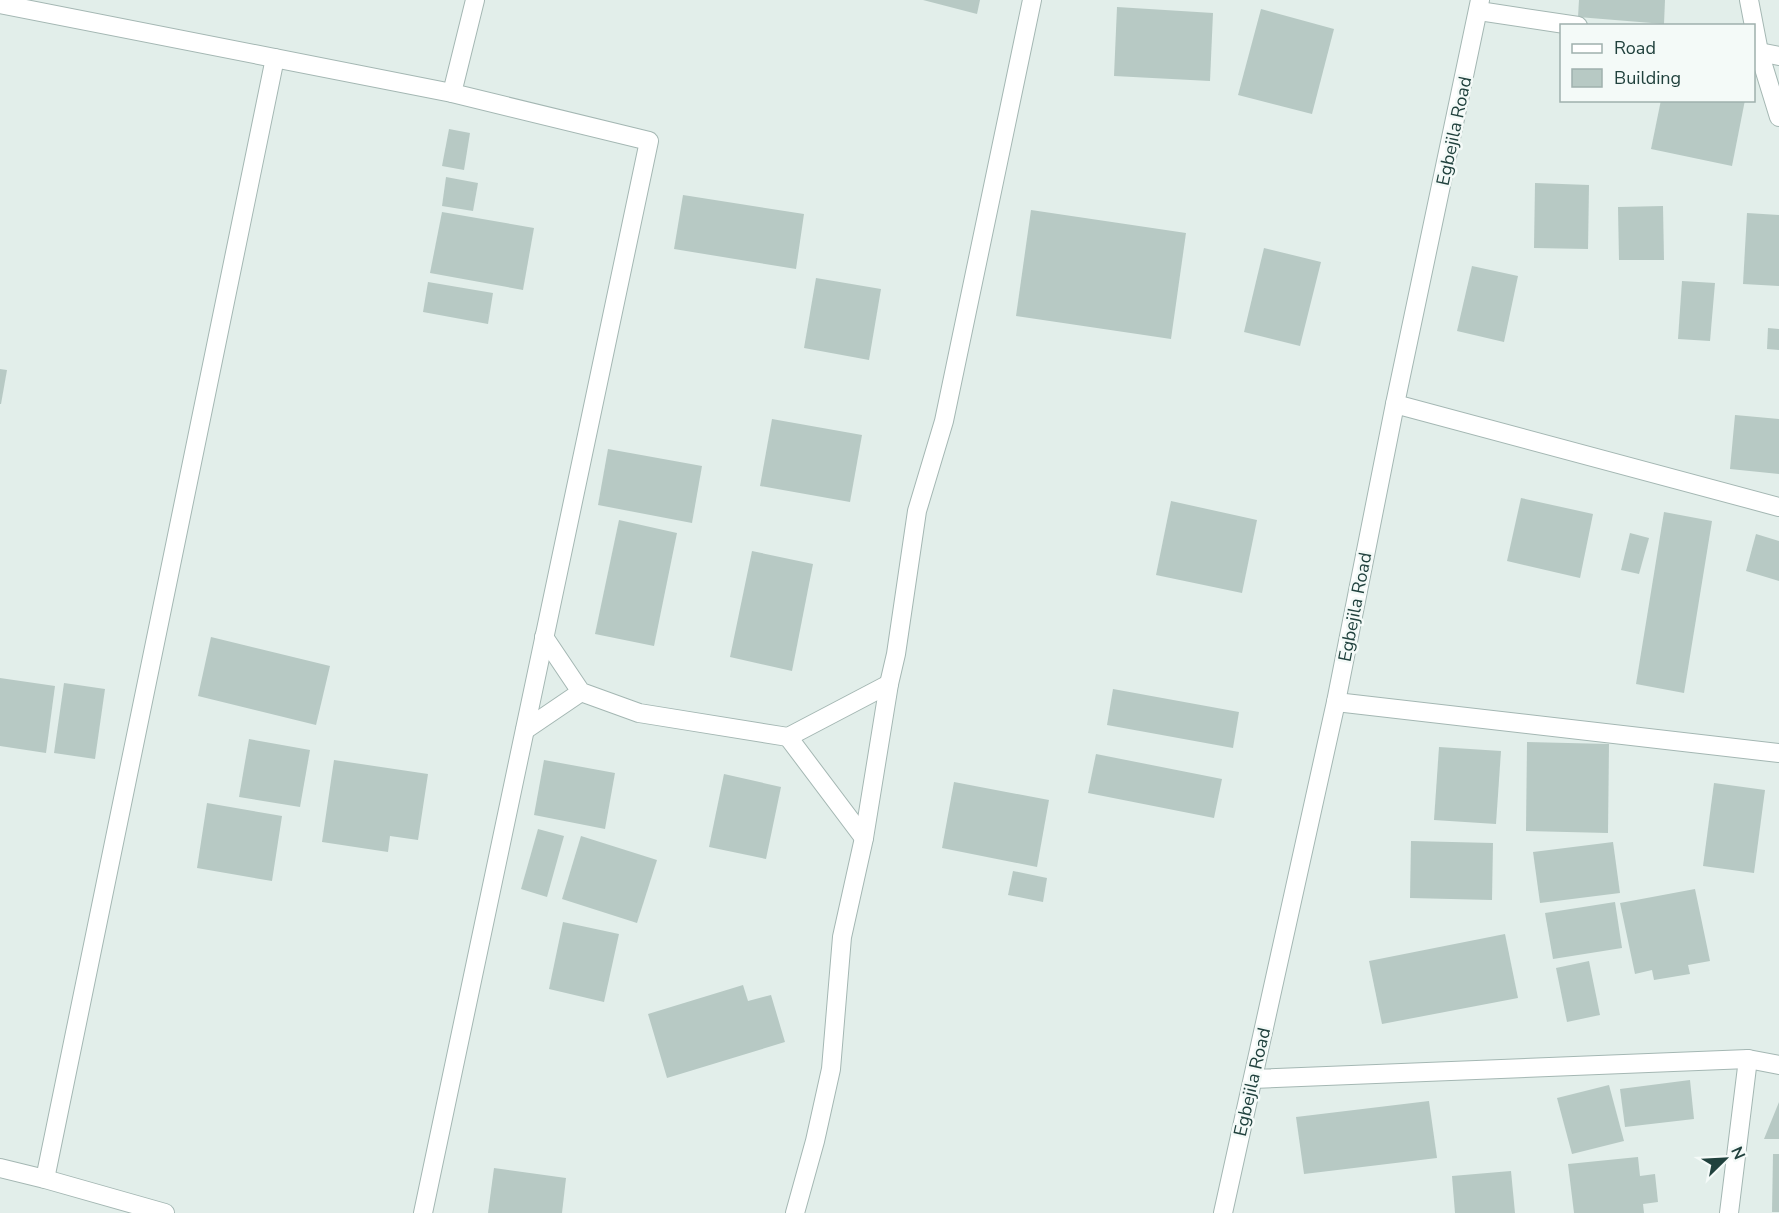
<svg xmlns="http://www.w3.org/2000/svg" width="1779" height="1213" font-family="'Nunito Sans',sans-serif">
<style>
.building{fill:#b7c9c4}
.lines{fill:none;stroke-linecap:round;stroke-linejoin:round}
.minor-casing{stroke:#a4b7b3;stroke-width:20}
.tertiary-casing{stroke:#a4b7b3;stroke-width:20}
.minor{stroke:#fff;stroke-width:18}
.tertiary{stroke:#fff;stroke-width:18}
.labels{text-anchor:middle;stroke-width:5;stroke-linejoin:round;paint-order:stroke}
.street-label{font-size:18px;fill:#20413d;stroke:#f4faf8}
</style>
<rect width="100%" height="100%" fill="#e2eeea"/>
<g class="building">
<polygon points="923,0 980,0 977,14"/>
<polygon points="1579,0 1665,0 1664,24 1578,17"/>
<polygon points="1117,7 1213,13 1210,81 1114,76"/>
<polygon points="1261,9 1334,29 1312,114 1238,95"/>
<polygon points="1661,100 1745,100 1732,166 1651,149"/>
<polygon points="449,129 470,133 464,170 442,166"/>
<polygon points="446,177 478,183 473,211 442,206"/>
<polygon points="1535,183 1589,185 1588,249 1534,248"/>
<polygon points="683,195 804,214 796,269 674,249"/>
<polygon points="1663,206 1664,260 1619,260 1618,207"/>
<polygon points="1031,210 1186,233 1171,339 1016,316"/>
<polygon points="442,212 534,228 523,290 430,273"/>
<polygon points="1747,213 1779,215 1779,286 1743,284"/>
<polygon points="1264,248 1321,262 1300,346 1244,332"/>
<polygon points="1472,266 1518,276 1504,342 1457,331"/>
<polygon points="816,278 881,289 869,360 804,348"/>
<polygon points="1682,281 1715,283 1710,341 1678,339"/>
<polygon points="428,282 493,293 488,324 423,312"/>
<polygon points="1768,328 1779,329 1779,350 1767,349"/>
<polygon points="0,369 7,370 1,404 0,404"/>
<polygon points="1735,415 1779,419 1779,474 1730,469"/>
<polygon points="772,419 862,435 850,502 760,486"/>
<polygon points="608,449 702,466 692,523 598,505"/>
<polygon points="1521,498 1593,514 1580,578 1507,561"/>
<polygon points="1171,501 1257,520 1242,593 1156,575"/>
<polygon points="1664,512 1712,521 1684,693 1636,684"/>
<polygon points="619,520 677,533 654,646 595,634"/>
<polygon points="1630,533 1649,538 1639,574 1621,570"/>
<polygon points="1756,534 1779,541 1779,581 1746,571"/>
<polygon points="752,551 813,564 792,671 730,657"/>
<polygon points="211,637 330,666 316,725 198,696"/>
<polygon points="0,678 55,686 46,753 0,746"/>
<polygon points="64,683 105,689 95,759 54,753"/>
<polygon points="1113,689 1239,712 1233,748 1107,725"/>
<polygon points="249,739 310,750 300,807 239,797"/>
<polygon points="1527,742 1609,744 1608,833 1526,831"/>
<polygon points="1439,747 1501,751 1496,824 1434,820"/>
<polygon points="1096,754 1222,779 1214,818 1088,793"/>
<polygon points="334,760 428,774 418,840 390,836 388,852 322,842"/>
<polygon points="544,760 615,773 605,829 534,815"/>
<polygon points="724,774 781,787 766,859 709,847"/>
<polygon points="954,782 1049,800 1037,867 942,848"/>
<polygon points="1714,783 1765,790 1754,873 1703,866"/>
<polygon points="207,803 282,816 272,881 197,868"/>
<polygon points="538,829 564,836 547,897 521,889"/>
<polygon points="581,836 657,860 637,923 562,899"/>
<polygon points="1411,841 1493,843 1492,900 1410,898"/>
<polygon points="1613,842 1620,893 1540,903 1533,852"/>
<polygon points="1013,871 1047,878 1043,902 1008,895"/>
<polygon points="1695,889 1710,961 1688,965 1690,974 1654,980 1652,970 1635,974 1620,903"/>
<polygon points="1615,902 1622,948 1553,959 1545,913"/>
<polygon points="563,922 619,934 604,1002 549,989"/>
<polygon points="1505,934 1518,998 1382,1024 1369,961"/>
<polygon points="1589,961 1600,1015 1567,1022 1556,968"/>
<polygon points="743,985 748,1001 771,995 785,1042 667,1078 648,1014"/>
<polygon points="1690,1080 1694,1119 1625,1127 1620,1089"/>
<polygon points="1609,1085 1624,1141 1572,1154 1557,1098"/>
<polygon points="1429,1101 1437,1158 1304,1174 1296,1117"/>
<polygon points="1779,1102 1779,1139 1764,1139"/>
<polygon points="1773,1154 1779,1154 1779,1212 1772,1212"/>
<polygon points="1638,1157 1640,1176 1655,1174 1658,1202 1643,1204 1644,1213 1574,1213 1568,1164"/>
<polygon points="494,1168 566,1178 562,1213 488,1213"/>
<polygon points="1511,1171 1515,1213 1455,1213 1452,1176"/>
</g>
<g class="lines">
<g class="minor-casing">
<g id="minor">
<polyline points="1749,0 1759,52 1779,117"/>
<polyline points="0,4 452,93 649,141 423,1213"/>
<polyline points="1479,11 1578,26"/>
<polyline points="1754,51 1779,56"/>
<polyline points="452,93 475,0"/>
<polyline points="1395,404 1779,507"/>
<polyline points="544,637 581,692 639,713 788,737 889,684"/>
<polyline points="1336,702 1779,753"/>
<polyline points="525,730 581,692"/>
<polyline points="788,737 864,838"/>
<polyline points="1253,1079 1748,1059 1779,1065"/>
<polyline points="0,1168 45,1179 165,1213"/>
<polyline points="45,1179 275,58"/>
<polyline points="795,1213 815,1141 831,1069 842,937 864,838 889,684 896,654 917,511 944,421 1032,0"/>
<polyline points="1729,1213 1748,1059"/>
</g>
</g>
<g class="tertiary-casing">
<polyline id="tertiary" points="1223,1213 1336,702 1395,404 1480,0"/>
</g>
<use href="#minor" class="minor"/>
<use href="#tertiary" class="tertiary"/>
</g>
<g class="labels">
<g class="street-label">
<text transform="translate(1454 131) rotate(-78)" y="6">Egbejila Road</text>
<text transform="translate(1355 607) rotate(-79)" y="6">Egbejila Road</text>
<text transform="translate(1252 1082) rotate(-77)" y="6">Egbejila Road</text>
</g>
</g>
<rect x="1560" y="24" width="195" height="78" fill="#f4faf8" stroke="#9fb0ad" stroke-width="1.5"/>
<rect x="1572" y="44" width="30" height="9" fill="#ffffff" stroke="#9fb0ad" stroke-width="1.5"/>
<text x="1614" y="54" font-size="18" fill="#20413d">Road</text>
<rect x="1572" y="69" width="30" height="18" fill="#b7c9c4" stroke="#9fb0ad" stroke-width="1.5"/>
<text x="1614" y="84" font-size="18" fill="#20413d">Building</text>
<g transform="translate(1725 1159) rotate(66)" stroke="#f4faf8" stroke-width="4.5" paint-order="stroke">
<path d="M0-4.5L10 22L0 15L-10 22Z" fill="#20413d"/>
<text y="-9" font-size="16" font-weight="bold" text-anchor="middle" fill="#20413d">N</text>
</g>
</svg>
